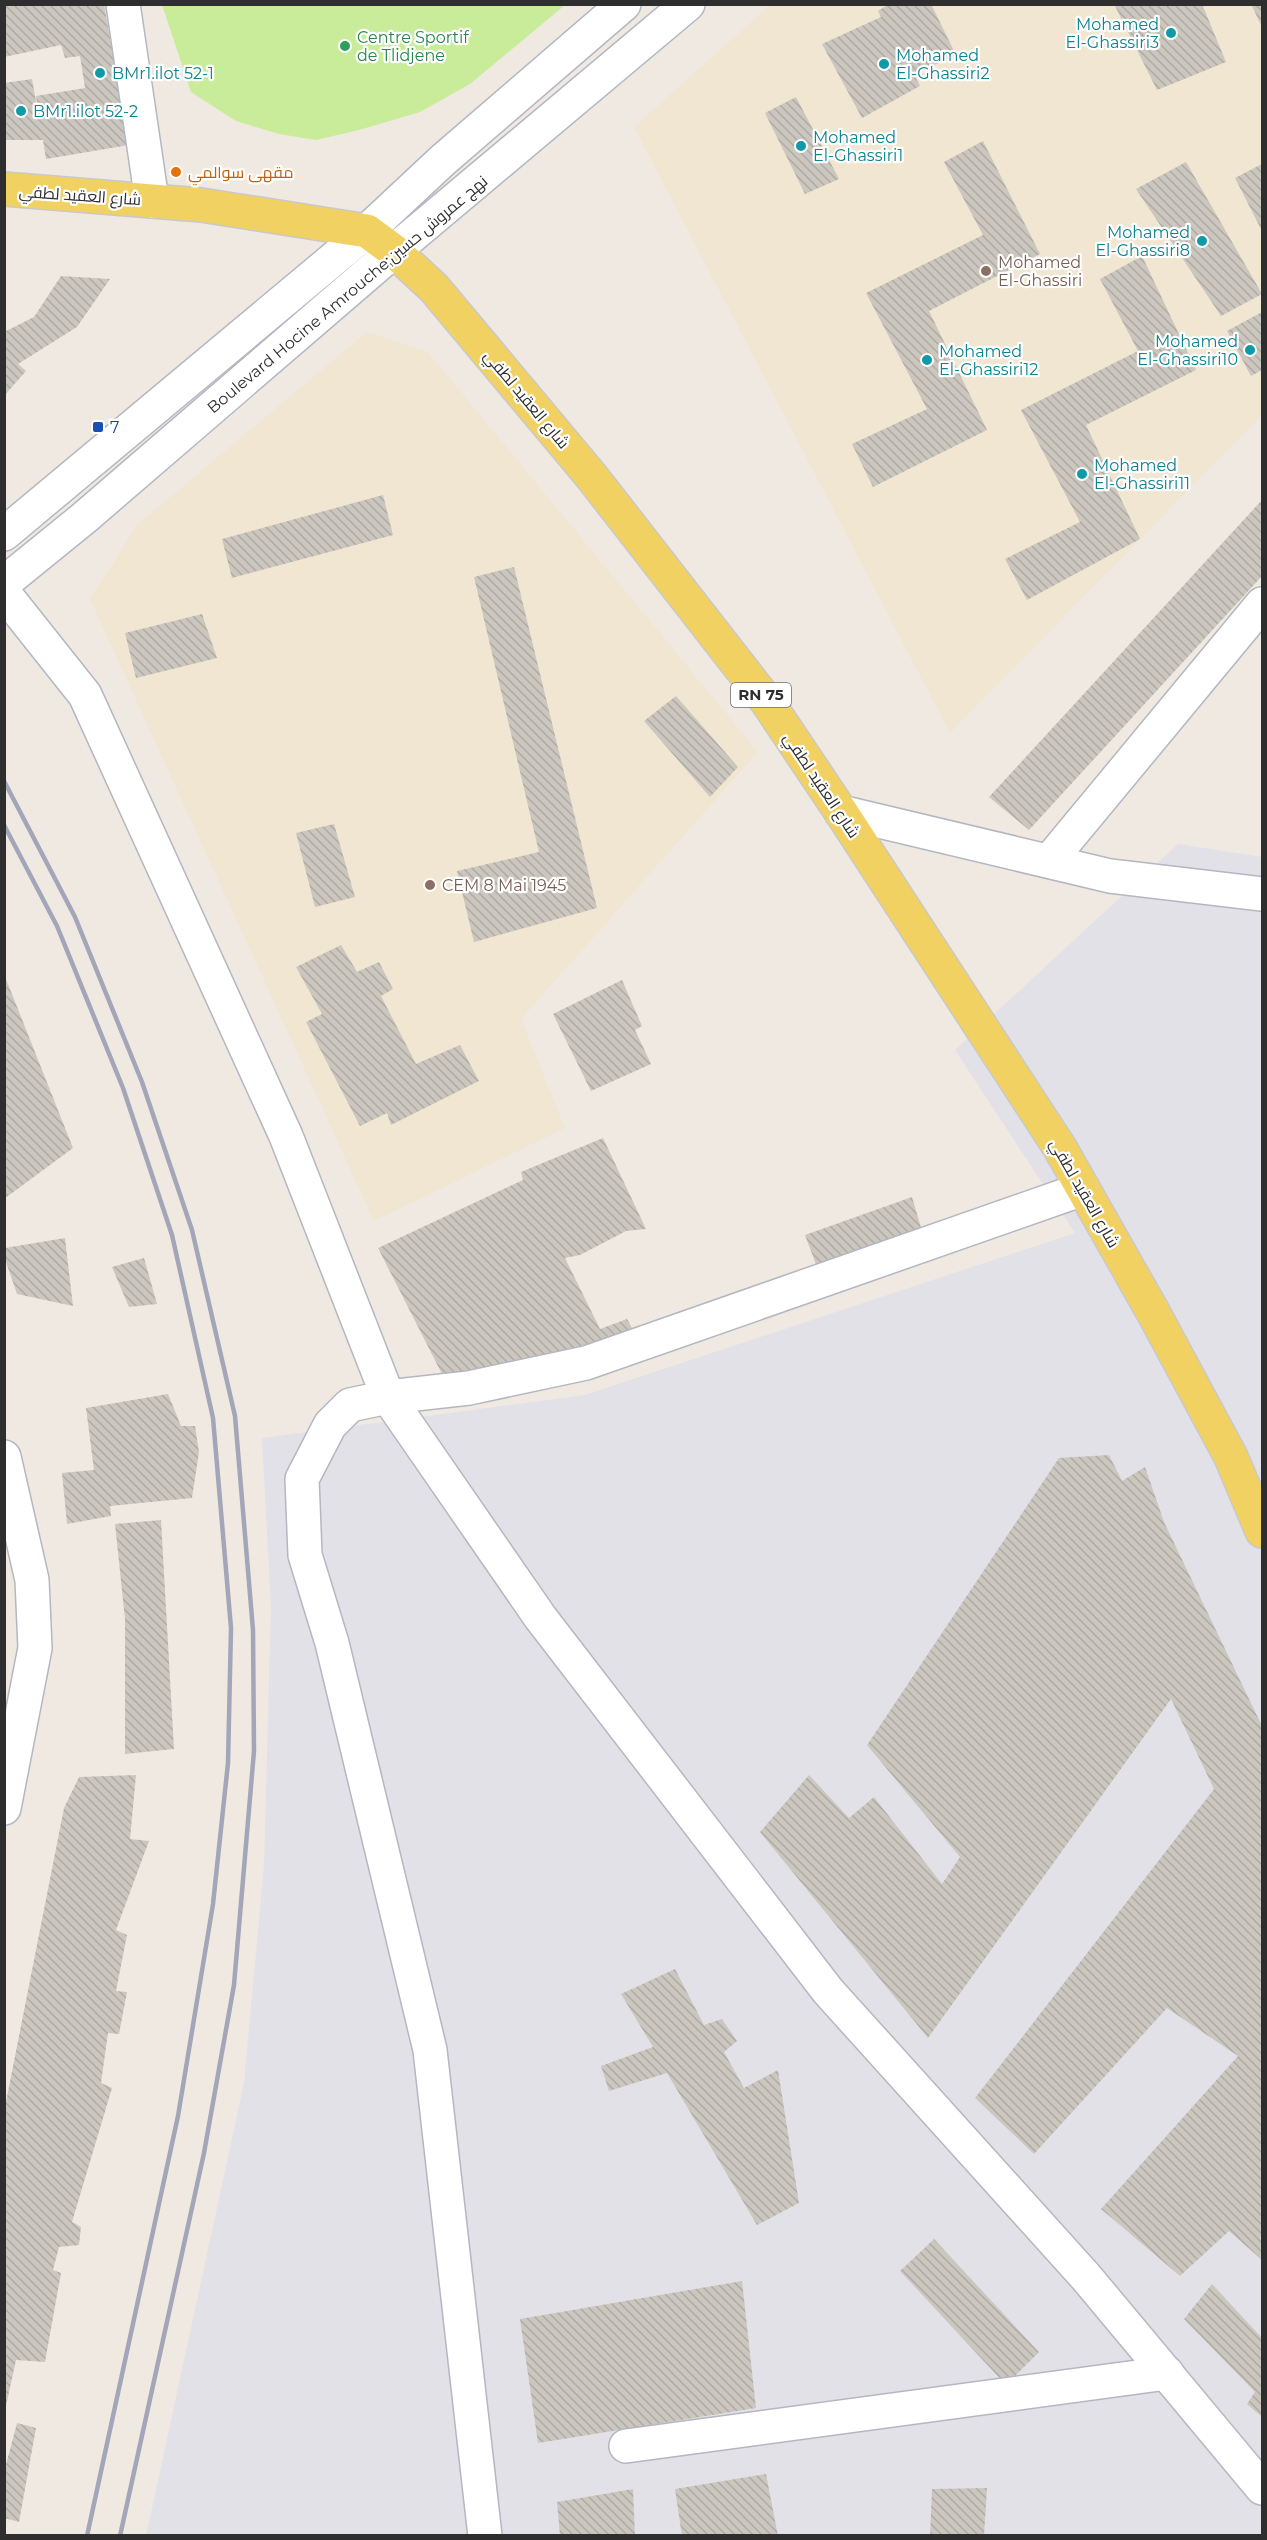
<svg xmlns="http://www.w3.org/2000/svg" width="1267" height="2540" font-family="Montserrat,Cairo,sans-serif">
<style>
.industrial{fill:#e3e1e8}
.education{fill:#f0e6d1}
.pitch{fill:#c9ec9a}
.building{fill:url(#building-back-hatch)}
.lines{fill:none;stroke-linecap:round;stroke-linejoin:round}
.street-casing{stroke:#b4b7c1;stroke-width:36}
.secondary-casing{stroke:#b4b7c1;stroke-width:36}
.primary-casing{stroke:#c9c9c9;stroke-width:36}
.street{stroke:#fff;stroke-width:33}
.secondary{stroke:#fff;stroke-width:33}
.primary{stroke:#f2d163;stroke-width:33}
.rail{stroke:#a3a6b8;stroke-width:4.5}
.culture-dot{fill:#0f9aa8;stroke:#fff;stroke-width:2}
.leisure-dot{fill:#2e9e5b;stroke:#fff;stroke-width:2}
.food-dot{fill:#e8710a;stroke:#fff;stroke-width:2}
.education-dot{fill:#8d6e63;stroke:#fff;stroke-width:2}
.transit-dot{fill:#1a4fb4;stroke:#fff;stroke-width:2}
.labels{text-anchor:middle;stroke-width:4.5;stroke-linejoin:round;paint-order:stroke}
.shield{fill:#fff;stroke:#6d6d6d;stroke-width:1.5}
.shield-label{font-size:15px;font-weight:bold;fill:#2e2e2e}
.culture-label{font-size:16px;fill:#0d838f;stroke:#fff;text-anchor:start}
.leisure-label{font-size:16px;fill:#27864d;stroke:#fff;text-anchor:start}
.food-label{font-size:16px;fill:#c56008;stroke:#fff;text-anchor:start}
.street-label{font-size:16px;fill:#2e2e2e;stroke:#fff}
.education-label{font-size:16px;fill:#785e54;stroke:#fff;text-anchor:start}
.transit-label{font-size:16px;fill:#164399;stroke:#fff;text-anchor:start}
</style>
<defs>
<pattern id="building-back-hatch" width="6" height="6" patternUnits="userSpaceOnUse" patternTransform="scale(1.5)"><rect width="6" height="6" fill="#cbc7bf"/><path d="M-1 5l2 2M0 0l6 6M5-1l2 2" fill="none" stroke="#afaba4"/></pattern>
</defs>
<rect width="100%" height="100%" fill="#efe9e1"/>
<polygon class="industrial" points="1178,844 1262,857 1262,2535 146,2536 244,2083 264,1866 271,1608 262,1438 585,1395 1075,1233 955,1050"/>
<g class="education">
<polygon points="770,5 1262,5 1262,415 950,733 634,127"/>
<polygon points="367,332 428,352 758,752 521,1019 565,1128 374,1221 90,599 138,524"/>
</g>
<polygon class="pitch" points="162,5 162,4 565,5 470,84 420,112 359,130 316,140 279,134 236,121 191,92"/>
<g class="building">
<polygon points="4,4 104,4 129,145 46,159 43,140 4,140 4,83 32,79 39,119 36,96 85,88 80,56 65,58 61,45 4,57"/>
<polygon points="889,4 931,4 956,55 914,74 920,86 862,118 822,44 881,17 878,11"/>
<polygon points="1114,4 1202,4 1226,62 1157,90"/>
<polygon points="1251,4 1262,4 1262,27"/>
<polygon points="796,97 839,179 805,194 765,113"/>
<polygon points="983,141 1040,254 929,311 987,430 873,487 852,444 927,409 866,293 983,235 944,162"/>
<polygon points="1186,162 1262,294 1221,316 1136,189"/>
<polygon points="1262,164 1262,231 1235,178"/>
<polygon points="1142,256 1196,370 1086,425 1140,539 1027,600 1005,559 1080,522 1021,410 1138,351 1100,279"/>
<polygon points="61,276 110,279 77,327 18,364 26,371 4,396 4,332 34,317"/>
<polygon points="1262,312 1262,370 1251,376 1227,331"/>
<polygon points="383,495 393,535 232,578 222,539"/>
<polygon points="1262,500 1262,576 1029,830 989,797"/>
<polygon points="514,567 597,908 474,942 457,871 539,852 474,577"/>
<polygon points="202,614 217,658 136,678 125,633"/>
<polygon points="676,696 738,767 710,797 644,721"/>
<polygon points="334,824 355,897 315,907 296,833"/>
<polygon points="341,945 357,972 379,962 393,989 381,996 416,1064 460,1045 479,1081 391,1125 387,1113 360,1126 306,1022 322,1014 296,967"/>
<polygon points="4,974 73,1148 4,1199"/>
<polygon points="622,980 642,1026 635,1030 651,1064 591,1091 553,1014"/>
<polygon points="603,1138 646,1229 626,1231 580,1255 565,1258 600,1329 627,1319 637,1337 443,1376 378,1248 523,1180 521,1172"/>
<polygon points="912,1197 922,1231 818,1270 805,1235"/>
<polygon points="65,1238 73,1306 17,1294 5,1259 5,1248"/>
<polygon points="144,1258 157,1304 129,1307 112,1267"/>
<polygon points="168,1394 181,1426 195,1426 199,1452 192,1498 110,1506 111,1516 67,1524 62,1473 94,1470 86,1408"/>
<polygon points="1109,1455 1122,1481 1145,1467 1164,1522 1262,1726 1262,2235 1260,2238 1262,2241 1262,2260 1229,2231 1180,2276 1101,2209 1238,2056 1167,2008 1034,2154 975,2098 1214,1789 1171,1699 928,2038 760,1832 809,1775 849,1818 874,1797 942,1884 960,1857 867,1745 1059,1458"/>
<polygon points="161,1520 174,1749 125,1754 125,1619 115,1524"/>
<polygon points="136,1775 130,1839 149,1841 116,1930 127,1935 116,1991 127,1992 119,2034 108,2033 101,2083 112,2088 72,2222 81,2227 79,2245 59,2247 53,2270 61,2273 45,2362 16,2360 4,2415 4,2112 64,1808 79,1777"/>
<polygon points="675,1969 704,2025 722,2019 737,2041 724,2052 744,2088 778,2070 799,2203 757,2225 667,2073 609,2091 601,2066 653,2047 621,1994"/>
<polygon points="934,2239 1039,2352 1006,2385 900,2271"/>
<polygon points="742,2281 756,2408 538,2443 520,2319"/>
<polygon points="1212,2284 1262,2338 1262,2417 1247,2404 1255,2392 1184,2319"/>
<polygon points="17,2423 36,2428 19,2522 4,2518 4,2472"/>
<polygon points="766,2474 778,2536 682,2536 675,2489"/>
<polygon points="987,2488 984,2536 930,2536 932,2489"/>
<polygon points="633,2489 635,2536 560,2536 557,2502"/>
</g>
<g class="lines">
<g class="street-casing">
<g id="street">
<polyline points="123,4 152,201"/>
<polyline points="4,593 85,695 286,1136 388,1397 540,1617 828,1991 1086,2277 1262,2488"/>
<polyline points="841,812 1110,876 1262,894"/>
<polyline points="1050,860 1262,604"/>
<polyline points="4,1457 32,1580 35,1648 4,1808"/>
<polyline points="626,2446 1167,2373"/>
<polyline points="485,2536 430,2050 332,1643 305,1555 302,1479 330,1425 350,1405 388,1397 469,1388 586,1363 1083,1189"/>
</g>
</g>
<g class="secondary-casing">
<g id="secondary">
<polyline points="4,534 367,231 443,160 624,4"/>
<polyline points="4,583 84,518 394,251 688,4"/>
</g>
</g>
<g class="primary-casing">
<polyline id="primary" points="4,189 201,205 367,231 394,251 434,288 592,477 768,703 841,812 1060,1148 1153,1312 1231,1457 1262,1531"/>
</g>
<use href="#street" class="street"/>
<use href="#secondary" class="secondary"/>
<use href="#primary" class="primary"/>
<g class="rail">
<polyline points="4,781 75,917 142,1082 192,1230 235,1416 253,1630 254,1751 234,1985 204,2153 120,2536"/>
<polyline points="4,825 57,926 123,1088 172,1235 213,1418 231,1628 228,1763 213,1904 178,2116 87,2536"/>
</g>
</g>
<g class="culture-dot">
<circle cx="1171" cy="33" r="6"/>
<circle cx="884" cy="64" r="6"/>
<circle cx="100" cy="73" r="6"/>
<circle cx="21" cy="111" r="6"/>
<circle cx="801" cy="146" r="6"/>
<circle cx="1202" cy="241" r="6"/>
<circle cx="1250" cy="350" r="6"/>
<circle cx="927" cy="360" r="6"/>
<circle cx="1082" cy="474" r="6"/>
</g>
<circle class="leisure-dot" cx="345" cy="46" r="6"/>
<circle class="food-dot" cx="176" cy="172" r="6"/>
<g class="education-dot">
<circle cx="986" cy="271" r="6"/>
<circle cx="430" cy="885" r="6"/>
</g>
<rect class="transit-dot" x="92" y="421" width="12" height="12" rx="3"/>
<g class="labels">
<rect class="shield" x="731" y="683" width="60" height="24" rx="4.5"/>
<g class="shield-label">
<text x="761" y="700">RN 75</text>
</g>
<g class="culture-label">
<text x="1159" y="30" text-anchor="end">Mohamed<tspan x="1159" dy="18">El-Ghassiri3</tspan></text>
<text x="896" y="61">Mohamed<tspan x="896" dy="18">El-Ghassiri2</tspan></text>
<text x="112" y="79">BMr1.ilot 52-1</text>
<text x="33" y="117">BMr1.ilot 52-2</text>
<text x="813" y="143">Mohamed<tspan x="813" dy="18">El-Ghassiri1</tspan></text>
<text x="1190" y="238" text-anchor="end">Mohamed<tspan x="1190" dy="18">El-Ghassiri8</tspan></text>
<text x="1238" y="347" text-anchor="end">Mohamed<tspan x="1238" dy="18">El-Ghassiri10</tspan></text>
<text x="939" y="357">Mohamed<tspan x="939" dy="18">El-Ghassiri12</tspan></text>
<text x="1094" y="471">Mohamed<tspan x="1094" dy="18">El-Ghassiri11</tspan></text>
</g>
<g class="leisure-label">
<text x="357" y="43">Centre Sportif<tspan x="357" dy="18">de Tlidjene</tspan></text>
</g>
<g class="food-label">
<text x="188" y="178">مقهى سوالمي</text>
</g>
<g class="street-label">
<text transform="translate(80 195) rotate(4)" y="6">شارع العقيد لطفي</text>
<text transform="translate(347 294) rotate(-40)" y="6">Boulevard Hocine Amrouche;نهج عمروش حسين</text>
<text transform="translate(527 399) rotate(50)" y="6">شارع العقيد لطفي</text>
<text transform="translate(822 785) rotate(56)" y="6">شارع العقيد لطفي</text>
<text transform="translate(1085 1193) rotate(60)" y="6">شارع العقيد لطفي</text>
</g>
<g class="education-label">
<text x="998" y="268">Mohamed<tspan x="998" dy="18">El-Ghassiri</tspan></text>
<text x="442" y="891">CEM 8 Mai 1945</text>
</g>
<g class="transit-label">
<text x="110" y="433">7</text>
</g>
</g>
<rect width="1267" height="2540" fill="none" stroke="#2e2e2e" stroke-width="12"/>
</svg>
